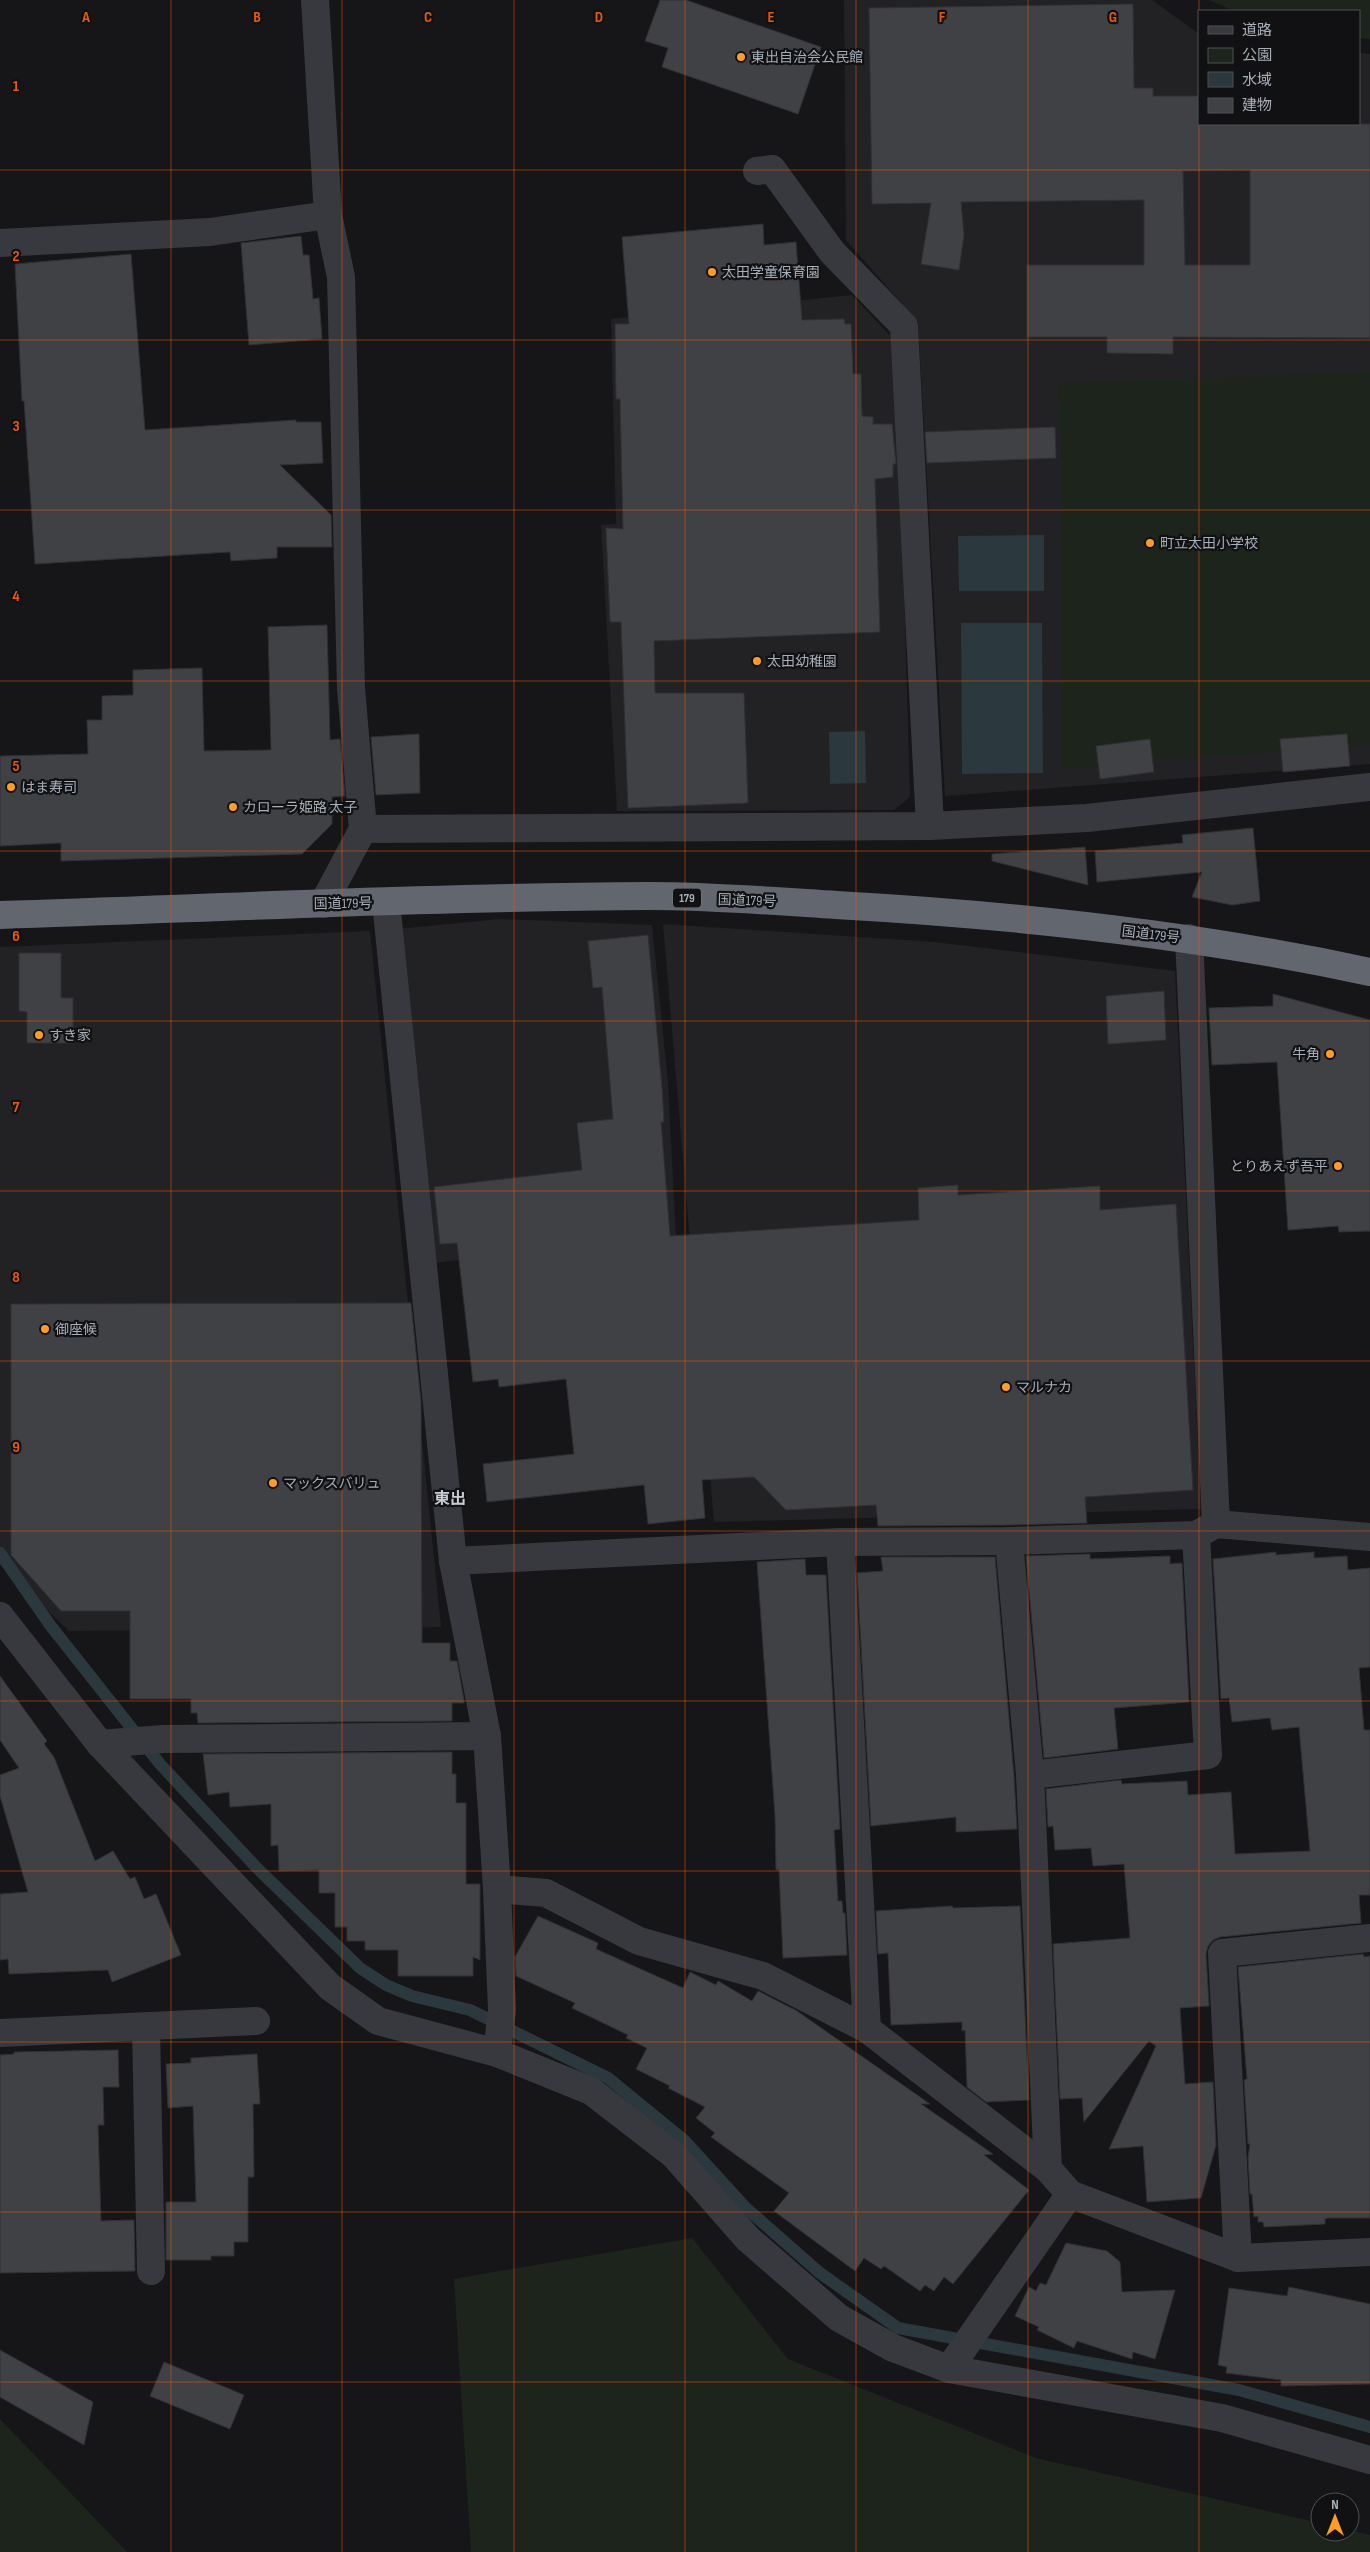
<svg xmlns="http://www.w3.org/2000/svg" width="1370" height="2552" font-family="'Sofia Sans Condensed','Noto Sans JP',sans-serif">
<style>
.built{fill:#222225}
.green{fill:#1c241c}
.water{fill:#2b383d}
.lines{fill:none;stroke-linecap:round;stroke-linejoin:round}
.stream{stroke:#2b383d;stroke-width:12}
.building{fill:#404145;stroke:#303035;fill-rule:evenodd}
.minor{stroke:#37393e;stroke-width:28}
.highway{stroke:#62676f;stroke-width:28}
.grid{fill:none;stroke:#e8590c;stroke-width:1;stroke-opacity:0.55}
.poi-dot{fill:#ff9b27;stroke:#111113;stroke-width:2}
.labels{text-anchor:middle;stroke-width:4.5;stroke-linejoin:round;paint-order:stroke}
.shield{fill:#111113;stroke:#7a8087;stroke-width:1}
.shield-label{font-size:12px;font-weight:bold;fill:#a7afb9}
.poi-label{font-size:14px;fill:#a7afb9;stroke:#111113;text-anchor:start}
.street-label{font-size:14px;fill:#a7afb9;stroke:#111113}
.quarter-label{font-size:16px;font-weight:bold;fill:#c8cdd5;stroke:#111113}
.grid-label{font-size:16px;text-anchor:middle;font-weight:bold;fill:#e8590c;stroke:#111113;stroke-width:4.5;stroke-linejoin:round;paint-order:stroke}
</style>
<rect width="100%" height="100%" fill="#161618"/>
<g class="built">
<polygon points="844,0 1152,0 1199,34 1199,124 1359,124 1359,53 1370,54 1370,764 945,796 918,322 846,240"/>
<polygon points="852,295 897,343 910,797 894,810 617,811 601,525 616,524 611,319"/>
<polygon points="500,919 652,925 668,1082 676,1238 433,1263 397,929"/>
<polygon points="663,924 934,942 1175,971 1201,1509 714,1522"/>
<polygon points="370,931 441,1627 69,1631 0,1565 0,947"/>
</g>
<g class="green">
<polygon points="1209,0 1370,0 1370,39 1359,38 1359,11 1234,11"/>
<polygon points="1370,372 1370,744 1062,769 1062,474 1058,383"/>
<polygon points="692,2238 788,2359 1036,2458 1320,2523 1320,2532 1350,2530 1370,2535 1370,2552 471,2552 454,2279"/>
<polygon points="0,2419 127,2552 0,2552"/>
</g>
<g class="water">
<polygon points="1044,535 1044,591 959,591 958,536"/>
<polygon points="961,623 1042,623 1043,773 962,774"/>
<polygon points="865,731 866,783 830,784 829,732"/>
</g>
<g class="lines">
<polyline class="stream" points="0,1553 50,1625 160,1764 257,1868 360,1968 386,1985 412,1996 470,2010 608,2078 685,2141 746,2208 820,2273 898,2328 1239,2390 1370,2427"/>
</g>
<g class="building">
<polygon points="660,0 686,0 821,47 798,114 662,67 668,48 645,41"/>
<path d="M 1133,4 L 1134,88 L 1153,88 L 1153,96 L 1199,96 L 1199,124 L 1370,124 L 1370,338 L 1173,337 L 1173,354 L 1107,353 L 1107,337 L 1027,337 L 1027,265 L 1144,265 L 1144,200 L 961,202 L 964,235 L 959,270 L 921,264 L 931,203 L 872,204 L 869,8 ZM 1250,170 L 1250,265 L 1185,265 L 1183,171 Z"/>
<polygon points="763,224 764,245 796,242 802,320 844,319 845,324 851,324 853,374 861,374 862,416 873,417 873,424 892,424 896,464 893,464 893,477 875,479 880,632 654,641 655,693 744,693 748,803 628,808 621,622 610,622 606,528 623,529 620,399 616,399 615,324 629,324 622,237"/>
<polygon points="301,236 303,255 309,255 313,299 319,298 322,339 249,345 241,243"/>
<polygon points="131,254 145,430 296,420 296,422 321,422 323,463 280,465 331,515 332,547 277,547 277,558 231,561 230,552 35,564 24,401 22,401 15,264"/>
<polygon points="1055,427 1056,458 927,463 925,432"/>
<polygon points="327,625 330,740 340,739 345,796 332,797 332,824 302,854 61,861 61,843 0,846 0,756 88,754 87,720 102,720 102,696 133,695 133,670 202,668 204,751 271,750 268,627"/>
<polygon points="419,734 420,793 376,795 371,737"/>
<polygon points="1347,734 1350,766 1283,772 1280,739"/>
<polygon points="1150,739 1154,772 1100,779 1096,746"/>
<polygon points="1253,828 1260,901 1232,905 1192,897 1202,872 1097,882 1095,851 1183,843 1182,835"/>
<polygon points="1085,847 1088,885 992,861 992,854"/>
<polygon points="648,935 662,1088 664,1122 661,1122 670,1236 919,1220 918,1188 958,1185 958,1195 1100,1186 1100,1210 1176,1204 1193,1490 1085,1497 1087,1523 1009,1525 878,1526 876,1505 786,1510 754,1477 702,1480 705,1518 648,1524 644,1485 487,1502 483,1464 574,1454 566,1379 499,1387 498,1379 473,1382 457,1243 440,1244 434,1187 582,1170 577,1123 613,1119 602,987 593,988 588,941"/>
<polygon points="19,953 61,953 61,998 73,998 73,1043 27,1043 27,1012 19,1011"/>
<polygon points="1164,991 1166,1040 1108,1044 1106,996"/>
<polygon points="1273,994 1370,1020 1370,1231 1339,1232 1338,1226 1288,1230 1277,1062 1212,1065 1209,1008 1273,1006"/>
<polygon points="411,1303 421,1402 422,1643 450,1643 450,1661 457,1661 464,1700 464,1703 452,1703 452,1721 198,1723 197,1713 191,1713 191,1699 130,1699 130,1611 61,1611 11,1555 11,1304"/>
<polygon points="1276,1552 1276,1555 1314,1552 1314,1558 1347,1556 1348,1570 1370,1568 1370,1667 1359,1668 1364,1730 1370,1730 1370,1895 1359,1895 1361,1923 1220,1937 1213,1940 1208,1946 1206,1954 1209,2006 1180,2008 1185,2084 1213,2082 1216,2145 1201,2198 1147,2202 1143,2146 1109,2149 1156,2046 1149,2041 1084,2122 1082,2098 1060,2099 1053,1944 1130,1938 1124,1864 1093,1866 1091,1848 1055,1850 1053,1826 1048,1827 1046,1789 1121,1780 1122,1784 1187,1781 1188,1795 1231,1792 1235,1854 1310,1851 1299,1727 1272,1730 1270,1718 1232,1722 1229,1698 1221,1699 1213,1559"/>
<polygon points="1090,1554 1090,1559 1170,1556 1170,1564 1182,1563 1189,1702 1114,1708 1118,1749 1044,1758 1026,1556"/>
<polygon points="881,1557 995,1557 1014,1776 1017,1829 956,1832 956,1817 871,1826 857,1573 883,1571"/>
<polygon points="805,1559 806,1575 826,1575 840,1829 834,1830 838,1901 842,1901 843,1913 845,1913 847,1955 783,1958 779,1870 776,1870 775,1816 757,1562"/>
<polygon points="0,1676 47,1741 44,1744 54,1757 95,1861 113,1851 130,1879 135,1877 144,1899 156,1894 181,1955 112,1982 108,1970 9,1974 8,1959 0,1960 0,1894 28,1892 0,1796 0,1775 19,1768 0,1740"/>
<polygon points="452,1752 452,1774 456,1774 456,1803 466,1803 466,1884 480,1884 480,1960 473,1957 473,1976 398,1976 398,1950 365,1950 365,1941 347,1941 347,1927 335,1927 335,1893 319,1893 319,1870 279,1871 278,1845 271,1846 271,1804 230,1807 229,1792 208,1795 203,1754"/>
<polygon points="952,1906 953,1908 1020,1906 1029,2100 986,2102 967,2087 965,2030 962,2031 962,2022 891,2025 888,1953 878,1954 876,1911"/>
<polygon points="538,1916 598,1943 596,1949 683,1988 690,1972 716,1985 718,1981 752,2001 758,1991 797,2011 930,2104 921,2104 993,2154 984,2155 1029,2190 953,2284 944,2277 934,2291 925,2285 920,2291 884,2266 881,2269 864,2258 855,2271 774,2211 789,2193 711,2137 715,2133 696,2118 705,2107 668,2088 670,2086 636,2069 647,2048 626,2038 628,2035 572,2008 575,2003 516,1976 515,1957"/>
<polygon points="1363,1954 1364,1957 1370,1956 1370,2218 1328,2218 1325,2219 1325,2224 1264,2227 1263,2222 1258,2222 1258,2216 1254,2217 1252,2194 1250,2194 1248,2158 1250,2144 1248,2144 1244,2080 1247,2079 1238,1967"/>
<polygon points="118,2050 119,2087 103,2087 104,2125 98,2125 101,2221 134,2220 135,2271 0,2273 0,2055 14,2054 14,2052"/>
<polygon points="257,2054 260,2104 253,2104 254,2177 248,2177 248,2242 234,2242 234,2256 211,2256 211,2260 166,2260 166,2202 196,2202 193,2106 168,2108 166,2064 191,2063 191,2058"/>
<polygon points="1066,2243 1107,2251 1120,2262 1122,2292 1175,2290 1155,2359 1133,2352 1132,2359 1077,2341 1074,2348 1037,2330 1039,2327 1015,2316 1029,2287 1036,2291 1040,2283 1046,2285"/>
<polygon points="1289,2287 1370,2304 1370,2384 1281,2386 1281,2380 1226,2373 1227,2367 1218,2365 1229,2288 1287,2296"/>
<polygon points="0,2350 93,2402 84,2445 0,2397"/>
<polygon points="164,2362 244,2395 230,2429 150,2396"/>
</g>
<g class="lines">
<g class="minor">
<polyline points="315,0 328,215"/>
<polyline points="757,171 772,169 832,252 904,326 930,826"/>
<polyline points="0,243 210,232 328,215 341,277 351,688 363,829 323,904"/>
<polyline points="363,829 930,826 1087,818 1370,787"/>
<polyline points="386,902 453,1561 487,1736 497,1889 502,2010 497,2053"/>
<polyline points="1189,938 1216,1524"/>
<polyline points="1009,1541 1030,1775 1048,2169"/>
<polyline points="840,1542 867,2029"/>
<polyline points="453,1561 840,1542 1009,1541 1196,1535 1216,1524 1370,1537"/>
<polyline points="0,1616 100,1744 330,1987 378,2021 497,2053 591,2091 674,2155 748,2239 839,2318 893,2348 949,2369 1222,2418 1370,2460"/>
<polyline points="100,1744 163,1739 487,1736"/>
<polyline points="1030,1775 1208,1755 1196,1535"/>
<polyline points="497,1889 546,1893 639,1941 763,1976 867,2029 1048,2169 1070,2194 1238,2258 1370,2252"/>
<polyline points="146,2027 151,2271"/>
<polyline points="0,2033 256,2021"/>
<polyline points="1238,2258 1222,1953 1370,1938"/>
<polyline points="949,2369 1070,2194"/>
</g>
<path class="highway" d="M 0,915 C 216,908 433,897 649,896 C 711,896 774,901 836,905 C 1015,915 1194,934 1370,972"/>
</g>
<path class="grid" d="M 171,0 L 171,2552M 342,0 L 342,2552M 514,0 L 514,2552M 685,0 L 685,2552M 856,0 L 856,2552M 1028,0 L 1028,2552M 1199,0 L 1199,11M 1199,11 L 1199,124M 1199,124 L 1199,2552M 0,170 L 1370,170M 0,340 L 1370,340M 0,510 L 1370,510M 0,681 L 1370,681M 0,851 L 1370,851M 0,1021 L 1370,1021M 0,1191 L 1370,1191M 0,1361 L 1370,1361M 0,1531 L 1370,1531M 0,1701 L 1370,1701M 0,1871 L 1370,1871M 0,2042 L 1370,2042M 0,2212 L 1370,2212M 0,2382 L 1370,2382"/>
<g class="poi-dot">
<circle cx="741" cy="57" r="5"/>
<circle cx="712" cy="272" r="5"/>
<circle cx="1150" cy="543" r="5"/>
<circle cx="757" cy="661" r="5"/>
<circle cx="11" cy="787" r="5"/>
<circle cx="233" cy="807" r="5"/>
<circle cx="39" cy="1035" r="5"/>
<circle cx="1330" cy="1054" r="5"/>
<circle cx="1338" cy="1166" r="5"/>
<circle cx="45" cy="1329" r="5"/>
<circle cx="1006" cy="1387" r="5"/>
<circle cx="273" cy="1483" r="5"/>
</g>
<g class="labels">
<rect class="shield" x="673" y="888.5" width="28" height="19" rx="4"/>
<g class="shield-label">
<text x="687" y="902">179</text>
</g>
<g class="poi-label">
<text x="751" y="62">東出自治会公民館</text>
<text x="722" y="277">太田学童保育園</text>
<text x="1160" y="548">町立太田小学校</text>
<text x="767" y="666">太田幼稚園</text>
<text x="21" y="792">はま寿司</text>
<text x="243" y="812">カローラ姫路 太子</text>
<text x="49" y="1040">すき家</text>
<text x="1320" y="1059" text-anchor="end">牛角</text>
<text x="1328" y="1171" text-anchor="end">とりあえず吾平</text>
<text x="55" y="1334">御座候</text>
<text x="1016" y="1392">マルナカ</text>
<text x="283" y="1488">マックスバリュ</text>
</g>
<g class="street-label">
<text transform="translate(747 900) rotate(2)" y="5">国道179号</text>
<text transform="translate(343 903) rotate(-1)" y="5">国道179号</text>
<text transform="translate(1151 934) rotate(7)" y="5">国道179号</text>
</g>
<g class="quarter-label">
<text x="450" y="1504">東出</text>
</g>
</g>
<g class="grid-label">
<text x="86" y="22">A</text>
<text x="257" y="22">B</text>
<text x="428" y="22">C</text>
<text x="599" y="22">D</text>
<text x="771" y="22">E</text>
<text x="942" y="22">F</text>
<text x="1113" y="22">G</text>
<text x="16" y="91">1</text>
<text x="16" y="261">2</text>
<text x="16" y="431">3</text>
<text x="16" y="601">4</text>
<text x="16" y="771">5</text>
<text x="16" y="941">6</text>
<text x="16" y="1112">7</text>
<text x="16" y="1282">8</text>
<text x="16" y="1452">9</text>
</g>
<rect x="1198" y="10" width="162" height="115" fill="#111113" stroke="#4d5055"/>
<rect x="1208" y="26" width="25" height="8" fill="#37393e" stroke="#4d5055"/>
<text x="1242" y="35" font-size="15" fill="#a7afb9">道路</text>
<rect x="1208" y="48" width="25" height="15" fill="#1c241c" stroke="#4d5055"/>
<text x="1242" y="60" font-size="15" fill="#a7afb9">公園</text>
<rect x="1208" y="72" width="25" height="15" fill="#2b383d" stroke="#4d5055"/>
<text x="1242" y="85" font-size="15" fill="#a7afb9">水域</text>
<rect x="1208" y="98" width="25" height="15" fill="#404145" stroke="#4d5055"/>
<text x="1242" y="110" font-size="15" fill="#a7afb9">建物</text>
<g transform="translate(1335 2517)"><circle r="24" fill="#111113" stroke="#4d5055"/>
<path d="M0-4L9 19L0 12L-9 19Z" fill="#ff9b27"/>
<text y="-8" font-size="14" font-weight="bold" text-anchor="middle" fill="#a7afb9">N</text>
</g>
</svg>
